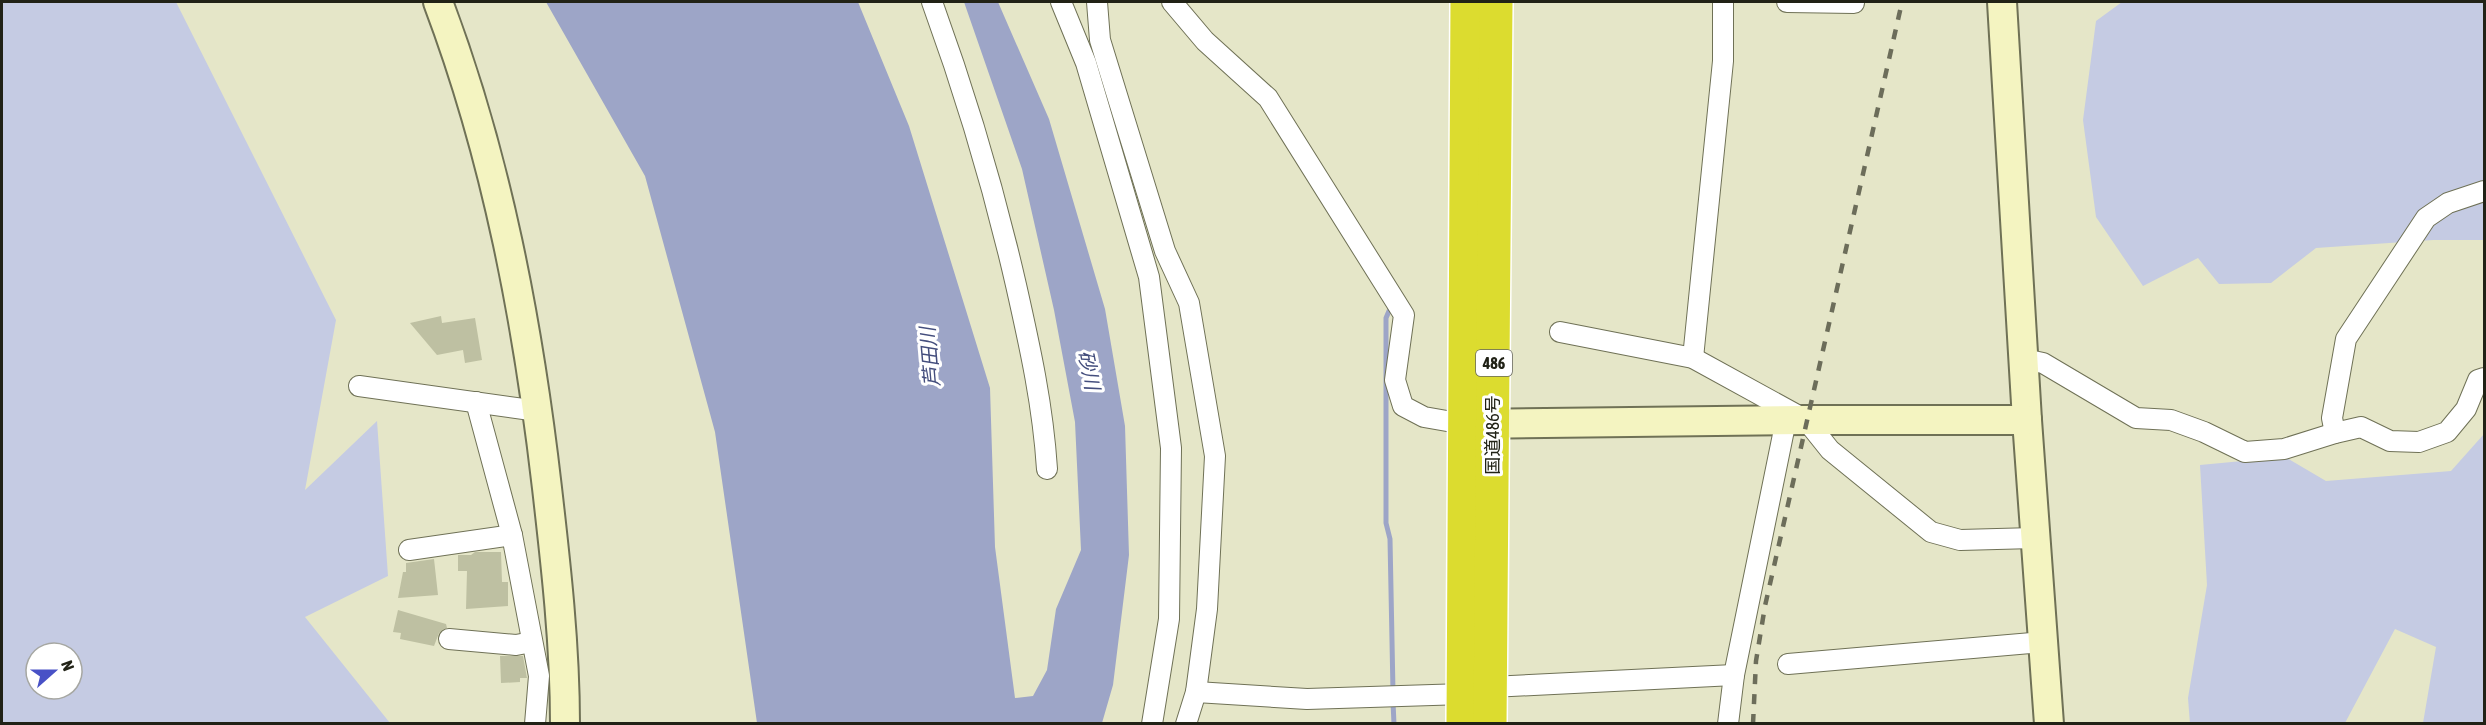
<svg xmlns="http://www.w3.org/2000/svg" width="2486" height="725" font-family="'Asap Condensed','Noto Sans JP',sans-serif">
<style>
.green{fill:#c5cbe3;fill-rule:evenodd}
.water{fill:#9da5c7}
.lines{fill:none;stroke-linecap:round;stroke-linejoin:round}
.stream{stroke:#9da5c7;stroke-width:5}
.building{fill:#bec0a2}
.street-casing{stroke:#6f7156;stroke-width:22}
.secondary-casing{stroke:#6f7156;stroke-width:32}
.highway-casing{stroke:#fff;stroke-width:36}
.street{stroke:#fff;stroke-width:20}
.secondary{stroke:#f4f4c1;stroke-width:28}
.highway{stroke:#dcdc2f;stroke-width:33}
.rail{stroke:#6c6d5a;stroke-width:4.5;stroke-dasharray:10 10;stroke-linecap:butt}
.labels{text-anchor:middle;stroke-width:6;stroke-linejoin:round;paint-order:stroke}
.shield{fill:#fff;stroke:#64645c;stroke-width:1.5}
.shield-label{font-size:16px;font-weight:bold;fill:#212216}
.street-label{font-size:18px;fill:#212216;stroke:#fff}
.water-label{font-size:20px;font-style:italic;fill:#444e7d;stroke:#fff}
</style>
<rect width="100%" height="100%" fill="#e5e6c8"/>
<g class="green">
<path d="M 2,2 L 176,2 L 336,320 L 305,490 L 377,421 L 388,576 L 305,617 L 390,723 L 2,723 ZM 36,653 L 72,653 L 72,689 L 36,689 Z"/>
<polygon points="2122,2 2484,2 2484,240 2433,240 2316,248 2271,283 2219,284 2198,258 2143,286 2096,217 2083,120 2096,21"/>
<polygon points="2484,434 2484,723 2423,723 2436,647 2395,629 2345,723 2190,724 2188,698 2207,585 2200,465 2285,457 2326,481 2451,471"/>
</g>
<polygon class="water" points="546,2 858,2 909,126 990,388 995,547 1015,698 1033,696 1047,670 1056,609 1081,550 1075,422 1054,310 1022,169 964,2 998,2 1049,119 1105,309 1125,426 1129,555 1113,685 1102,723 757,723 715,432 645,176"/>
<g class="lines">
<g class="stream">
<polyline points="1389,311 1386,318 1386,523 1390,539 1393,692"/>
<polyline points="1393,702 1394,724"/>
</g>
</g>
<g class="building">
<polygon points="441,316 442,323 475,318 482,360 465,363 463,350 437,355 410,323"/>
<polygon points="475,552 501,552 502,582 508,582 508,606 466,609 467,571 458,571 458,555 471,555"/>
<polygon points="434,559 438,595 398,598 403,572 406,572 406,563"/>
<polygon points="398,610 446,624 447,628 439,633 434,646 400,639 401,633 393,632"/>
<polygon points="500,656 523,656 527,678 520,678 520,682 501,683"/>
</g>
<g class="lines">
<g class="street-casing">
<g id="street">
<path d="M 932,2 C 966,95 994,189 1016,285 C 1030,347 1043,406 1047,469"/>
<polyline points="1061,2 1086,63 1149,277 1171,448 1169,619 1152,724"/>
<polyline points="1097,2 1100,40 1165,251 1189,303 1215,456 1207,609 1196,692 1186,724"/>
<polyline points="1172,2 1205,41 1268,98 1404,315 1395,380 1403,406 1424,417 1464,424"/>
<polyline points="1787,2 1854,3"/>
<polyline points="1560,332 1693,358 1806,420 1830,450 1931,532 1960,540 2036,538"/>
<polyline points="1693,358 1723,61 1723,2"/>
<polyline points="2023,359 2043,363 2136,418 2171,420 2204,432 2245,452 2284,449 2335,433 2361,427 2390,441 2419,442 2447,432 2466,409 2478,380 2484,378"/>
<polyline points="359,386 538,411"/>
<polyline points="476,402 512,535 539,676 535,724"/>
<polyline points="2335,433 2332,418 2346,339 2426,218 2448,203 2484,191"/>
<polyline points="409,550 512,535"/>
<polyline points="449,639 516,645 532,642"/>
<polyline points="1788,664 2043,642"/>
<polyline points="1491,687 1734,675"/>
<polyline points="1196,692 1307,699 1464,694"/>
<polyline points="1728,724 1734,675 1786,420"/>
</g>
</g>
<g class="secondary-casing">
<g id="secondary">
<path d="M 438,2 C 497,158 528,323 547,488 C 556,566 565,645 565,724"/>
<polyline points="2002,2 2027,420 2049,724"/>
<polyline points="1471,424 1806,420 2027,420"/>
</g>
</g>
<g class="highway-casing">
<g id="highway">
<polyline points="1463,724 1467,2"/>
<polyline points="1490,724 1496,2"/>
</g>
</g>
<use href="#street" class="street"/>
<use href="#secondary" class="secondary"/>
<use href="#highway" class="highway"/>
<polyline class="rail" points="1753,724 1756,661 1765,606 1902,2"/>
</g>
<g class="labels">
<rect class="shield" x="1476" y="350" width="36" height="26" rx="4.5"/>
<g class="shield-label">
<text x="1494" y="369">486</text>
</g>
<g class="street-label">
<text transform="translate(1493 435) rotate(-90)" y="6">国道486号</text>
</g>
<g class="water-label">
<text transform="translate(930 357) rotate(-95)" y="7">芦田川</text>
<text transform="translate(1089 370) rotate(79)" y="7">砂川</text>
</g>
</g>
<rect width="2486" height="725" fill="none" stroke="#212216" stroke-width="6"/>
<g transform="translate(54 671) rotate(69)"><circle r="28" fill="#ffffff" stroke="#a6a7a2" stroke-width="1.5"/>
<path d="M0-4.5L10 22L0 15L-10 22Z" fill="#4851c6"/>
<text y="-9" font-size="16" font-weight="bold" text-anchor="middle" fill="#212216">N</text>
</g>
</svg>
